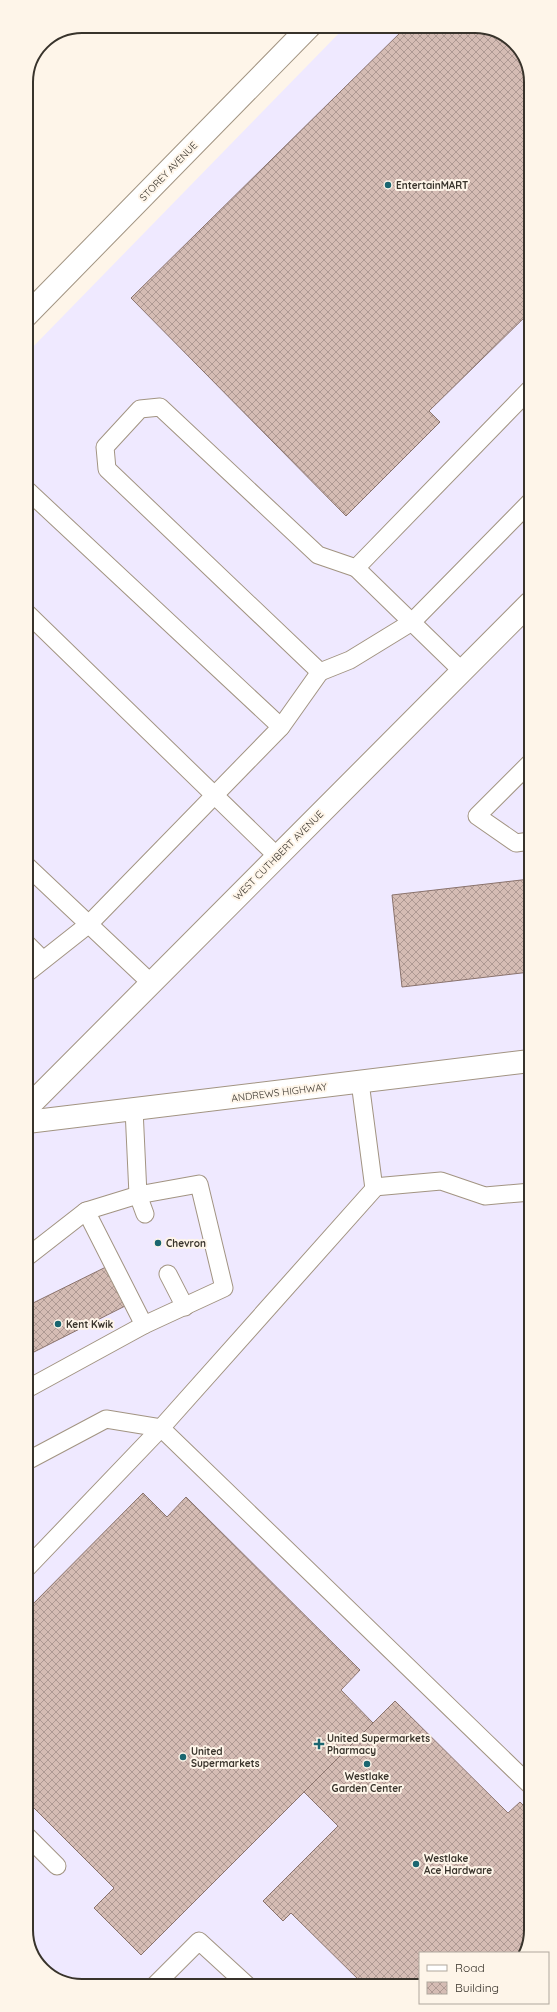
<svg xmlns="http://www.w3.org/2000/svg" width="557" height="2012" font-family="Quicksand,sans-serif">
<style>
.commercial{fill:#efe9ff}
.building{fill:url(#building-cross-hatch);stroke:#8a736d}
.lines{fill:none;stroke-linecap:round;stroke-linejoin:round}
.lane-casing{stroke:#a29482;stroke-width:19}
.street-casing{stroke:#a29482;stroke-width:24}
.secondary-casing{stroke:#a29482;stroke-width:24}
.primary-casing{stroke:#a29482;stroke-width:24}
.lane{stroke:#fff;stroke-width:17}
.street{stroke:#fff;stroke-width:22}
.secondary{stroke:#fff;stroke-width:22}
.primary{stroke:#fff;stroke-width:22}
.poi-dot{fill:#1a6670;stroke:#fef5e9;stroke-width:1.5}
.labels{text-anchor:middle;stroke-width:4;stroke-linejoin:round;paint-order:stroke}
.street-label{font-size:10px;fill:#38332b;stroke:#fef5e9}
.poi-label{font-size:10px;font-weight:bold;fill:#38332b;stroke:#fef5e9;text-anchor:start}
.rim{fill:none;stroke:#38332b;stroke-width:2}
</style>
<defs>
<pattern id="building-cross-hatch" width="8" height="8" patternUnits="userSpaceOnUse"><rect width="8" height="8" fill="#d5bcb4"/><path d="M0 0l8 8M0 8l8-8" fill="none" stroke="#ae9993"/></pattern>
</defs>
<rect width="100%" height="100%" fill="#fef5e9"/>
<polygon class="commercial" points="346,26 482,26 512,40 530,71 531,1930 523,1953 420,1953 420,1985 78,1986 45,1972 27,1941 26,354"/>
<g class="building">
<polygon points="407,26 482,26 512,40 530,71 530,312 429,411 440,422 346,516 131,298"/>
<polygon points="530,879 530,972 402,987 392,895"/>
<polygon points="110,1265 129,1304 32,1353 27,1342 27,1306"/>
<polygon points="143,1493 167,1517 186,1497 360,1670 341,1690 373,1723 141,1955 94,1908 114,1888 27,1801 27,1610"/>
<polygon points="395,1701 508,1813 520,1802 531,1813 531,1930 523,1953 420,1953 420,1985 364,1985 291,1913 283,1921 263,1901 338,1826 304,1792"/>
</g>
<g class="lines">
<g class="lane-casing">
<g id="lane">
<polyline points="530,389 356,568 318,555 160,407 140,409 105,447 107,469 320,672 350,660 412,622 530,502"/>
<polyline points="26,489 281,727 89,924 27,973"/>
<polyline points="356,568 462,671"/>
<polyline points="26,612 277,856"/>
<polyline points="281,727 320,672"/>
<polyline points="530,763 477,816 516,843 530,841"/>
<polyline points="26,865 151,983"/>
<polyline points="27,944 43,960"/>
<polyline points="134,1109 138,1195 199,1184 224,1288 144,1325 86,1211 138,1195 145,1214"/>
<polyline points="374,1187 441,1181 485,1196 531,1192"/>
<polyline points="27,1257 86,1211"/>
<polyline points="168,1274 185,1307"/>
<polyline points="27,1389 144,1325"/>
<polyline points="27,1461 106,1419 161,1428 531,1786"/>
<polyline points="27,1568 161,1428 374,1189 360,1082"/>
<polyline points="27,1836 57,1866"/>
<polyline points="154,1986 199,1941 247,1985"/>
</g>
</g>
<g class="street-casing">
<polyline id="street" points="26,316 310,26"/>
</g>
<g class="secondary-casing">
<polyline id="secondary" points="27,1108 530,603"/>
</g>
<g class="primary-casing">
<polyline id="primary" points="27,1122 530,1061"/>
</g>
<use href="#lane" class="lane"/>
<use href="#street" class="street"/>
<use href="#secondary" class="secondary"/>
<use href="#primary" class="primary"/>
</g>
<g class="poi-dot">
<circle cx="388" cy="185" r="4"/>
<circle cx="158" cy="1243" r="4"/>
<circle cx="58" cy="1324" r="4"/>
<path d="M317 1738h4v4h4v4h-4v4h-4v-4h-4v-4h4z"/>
<circle cx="183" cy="1757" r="4"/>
<circle cx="367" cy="1764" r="4"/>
<circle cx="416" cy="1864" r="4"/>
</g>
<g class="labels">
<g class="street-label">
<text transform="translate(168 171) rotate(-46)" y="4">STOREY AVENUE</text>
<text transform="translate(278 855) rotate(-45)" y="4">WEST CUTHBERT AVENUE</text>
<text transform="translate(279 1092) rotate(-7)" y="4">ANDREWS HIGHWAY</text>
</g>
<g class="poi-label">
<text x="396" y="189">EntertainMART</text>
<text x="166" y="1247">Chevron</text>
<text x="66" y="1328">Kent Kwik</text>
<text x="327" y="1742">United Supermarkets<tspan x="327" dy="12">Pharmacy</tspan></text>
<text x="191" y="1755">United<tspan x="191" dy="12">Supermarkets</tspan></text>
<text x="367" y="1780" text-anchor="middle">Westlake<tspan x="367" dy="12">Garden Center</tspan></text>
<text x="424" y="1862">Westlake<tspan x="424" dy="12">Ace Hardware</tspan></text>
</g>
</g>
<path d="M0 0H557V2012H0ZM82 33H475A49 49 0 0 1 524 82V1930A49 49 0 0 1 475 1979H82A49 49 0 0 1 33 1930V82A49 49 0 0 1 82 33Z" fill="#fef5e9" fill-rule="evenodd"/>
<path class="rim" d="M82 33H475A49 49 0 0 1 524 82V1930A49 49 0 0 1 475 1979H82A49 49 0 0 1 33 1930V82A49 49 0 0 1 82 33Z"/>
<rect x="419" y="1952" width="130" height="52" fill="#fef5e9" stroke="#afa79d"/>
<rect x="427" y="1965" width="20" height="6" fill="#ffffff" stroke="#afa79d"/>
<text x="455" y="1972" font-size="12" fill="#38332b">Road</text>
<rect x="427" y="1982" width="20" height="12" fill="url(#building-cross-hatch)" stroke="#afa79d"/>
<text x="455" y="1992" font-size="12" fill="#38332b">Building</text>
</svg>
